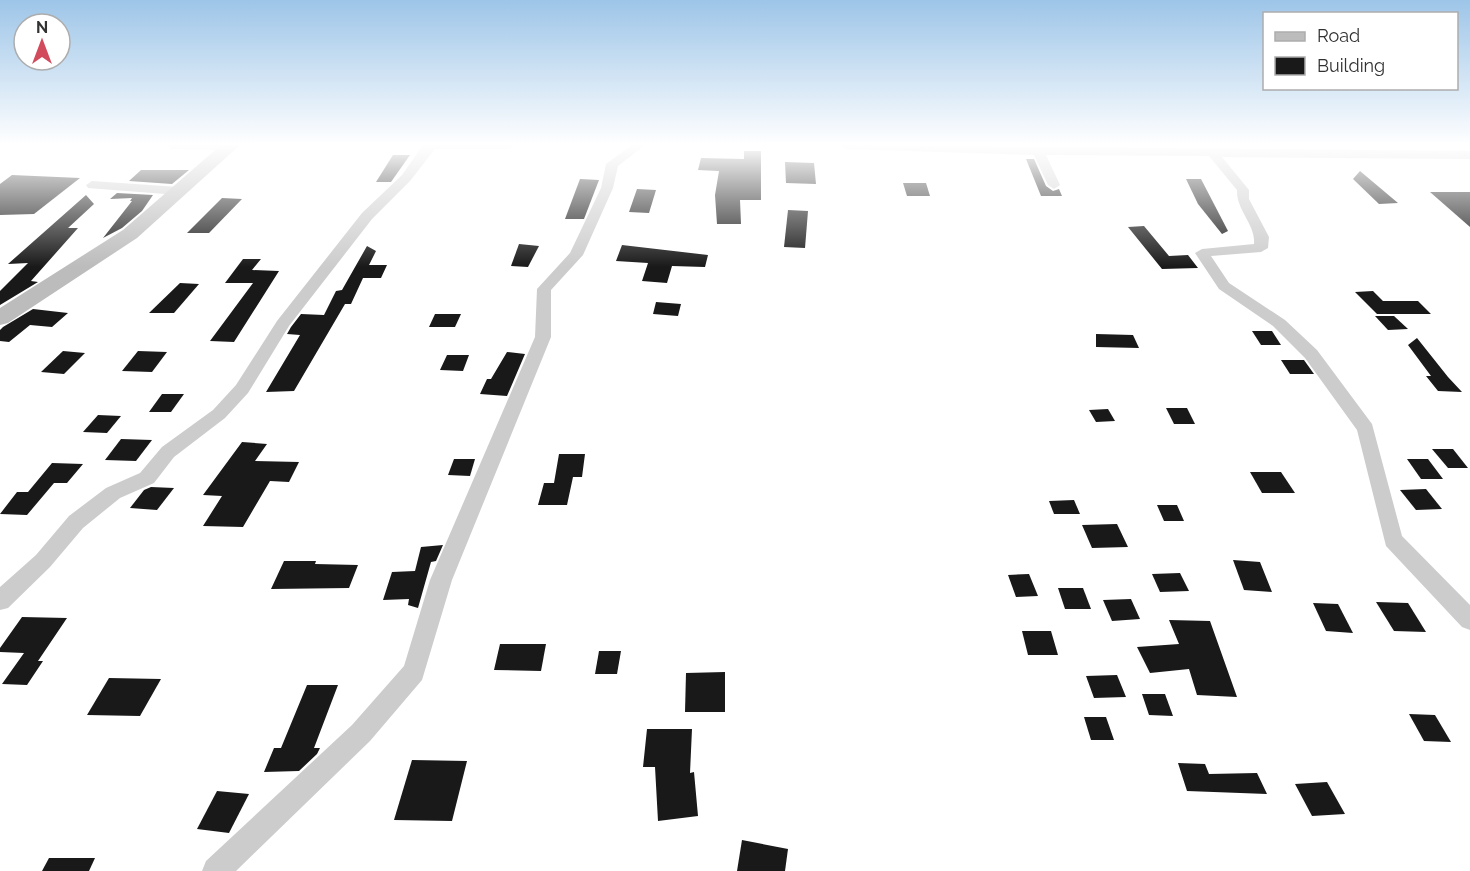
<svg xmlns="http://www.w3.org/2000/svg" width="1470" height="871" font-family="Raleway,sans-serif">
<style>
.building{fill:#191919}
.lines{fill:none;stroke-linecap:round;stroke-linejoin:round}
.street{fill:#ccc;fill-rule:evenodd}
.secondary{fill:#bcbcbc;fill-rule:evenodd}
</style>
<rect width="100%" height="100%" fill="#fff"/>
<g class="building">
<polygon points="744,151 761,151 761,200 740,200 741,224 717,224 715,195 719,171 698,170 701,158 744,159"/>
<polygon points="393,155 410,155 391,182 376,182"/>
<polygon points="1026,159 1034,159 1046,186 1053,191 1059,189 1062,196 1041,196"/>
<polygon points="785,162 814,163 816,184 786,183"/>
<polygon points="141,170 189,170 172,184 129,181"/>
<polygon points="1360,171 1398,203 1379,204 1353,179"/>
<polygon points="12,175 80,178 34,214 0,215 0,184"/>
<polygon points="580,179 599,180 584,219 565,219"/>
<polygon points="1186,179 1201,179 1228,231 1222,234 1198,204"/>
<polygon points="903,183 926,183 930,196 907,196"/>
<polygon points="637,189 656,190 649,213 629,212"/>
<polygon points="1430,192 1470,192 1470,227"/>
<polygon points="117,193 153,195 142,211 122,228 103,238 132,201 130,201 132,198 110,199"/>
<polygon points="86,195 94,204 68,228 78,228 31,281 38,282 0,305 0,291 28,263 8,264"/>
<polygon points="222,198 242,199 209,233 187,233"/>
<polygon points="788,210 808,211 805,248 784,247"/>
<polygon points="1144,226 1169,256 1188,255 1198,268 1162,269 1128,227"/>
<polygon points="519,244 539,246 528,267 511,266"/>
<polygon points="622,245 708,255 705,267 672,266 667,283 642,281 648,263 616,261"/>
<polygon points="367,246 376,251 369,265 387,265 381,278 363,278 351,304 345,304 294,391 266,392 300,335 287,334 291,327 301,314 324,315 336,291 342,290"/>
<polygon points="243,259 261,259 252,270 279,271 234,342 210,341 253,283 225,283"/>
<polygon points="180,283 199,284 174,313 149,313"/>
<polygon points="1373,291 1383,301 1418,301 1431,314 1377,314 1355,292"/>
<polygon points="656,302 681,304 678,316 653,314"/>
<polygon points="33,309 68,313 52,327 30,325 9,342 0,341 0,330 3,327"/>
<polygon points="435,314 461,314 455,327 429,327"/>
<polygon points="1375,316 1394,316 1408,329 1388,330"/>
<polygon points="1252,331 1272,331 1281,345 1261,345"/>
<polygon points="1096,334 1133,335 1139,348 1096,347"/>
<polygon points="1417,338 1448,377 1462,392 1438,391 1426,376 1431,376 1408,345"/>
<polygon points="63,351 85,353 64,374 41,372"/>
<polygon points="138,351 167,352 152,372 122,371"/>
<polygon points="507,352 525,354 507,396 480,394 487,379 491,379"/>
<polygon points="447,355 469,355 463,371 440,370"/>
<polygon points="1281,360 1304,360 1314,374 1290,374"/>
<polygon points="162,394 184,394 171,412 149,412"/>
<polygon points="1166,408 1187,408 1195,424 1174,424"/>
<polygon points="1108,409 1115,421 1096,422 1089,410"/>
<polygon points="98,415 121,416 107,433 83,432"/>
<polygon points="121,439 152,440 136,461 105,460"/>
<polygon points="242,442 267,444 255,461 299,462 289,482 270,481 243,527 203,526 222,496 203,495"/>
<polygon points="1432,449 1453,449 1468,468 1448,468"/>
<polygon points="559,454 585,454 582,477 573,477 567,505 538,505 544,483 554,483"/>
<polygon points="454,459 475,459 470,476 448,475"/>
<polygon points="1407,459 1428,459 1443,479 1421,479"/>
<polygon points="52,463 83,464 67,483 54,483 27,515 0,514 17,492 28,492"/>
<polygon points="1250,472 1281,472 1295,493 1262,493"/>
<polygon points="151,487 174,488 157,510 130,508 144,490"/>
<polygon points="1426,489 1442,509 1416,510 1400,490"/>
<polygon points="1074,500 1080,514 1054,514 1049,501"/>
<polygon points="1157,505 1177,505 1184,521 1164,521"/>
<polygon points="1117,524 1128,547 1092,548 1082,525"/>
<polygon points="443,545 436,561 431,562 418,608 408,605 409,599 383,600 392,572 415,571 421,547"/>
<polygon points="1233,560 1260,562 1272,592 1244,590"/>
<polygon points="284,561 316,561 315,564 358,565 349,588 271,589"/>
<polygon points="1180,573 1189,591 1160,592 1152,574"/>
<polygon points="1029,574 1038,596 1016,597 1008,575"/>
<polygon points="1058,588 1083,588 1091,609 1065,609"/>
<polygon points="1131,599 1140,619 1112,621 1103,600"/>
<polygon points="1376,602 1408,603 1426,632 1394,631"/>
<polygon points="1313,603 1338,604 1353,633 1326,631"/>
<polygon points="22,617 67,618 38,661 43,661 27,685 2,684 24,653 0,652 0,648"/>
<polygon points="1169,620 1210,621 1237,697 1197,695 1189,669 1150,673 1137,647 1179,644"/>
<polygon points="1022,631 1051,631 1058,655 1028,655"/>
<polygon points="500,644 546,644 541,671 494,670"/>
<polygon points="599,651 621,651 617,674 595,674"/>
<polygon points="725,672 725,712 685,712 686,673"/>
<polygon points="1117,675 1126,697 1094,698 1086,676"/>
<polygon points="109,678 161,679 140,716 87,715"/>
<polygon points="307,685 338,685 314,748 320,748 317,754 299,771 264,772 274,748 281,748"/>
<polygon points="1142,694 1165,694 1173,716 1149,715"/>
<polygon points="1409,714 1435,715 1451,742 1424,741"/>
<polygon points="1084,717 1106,717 1114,740 1091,740"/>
<polygon points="647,729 692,729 690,773 694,772 698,816 658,821 655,767 643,767"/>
<polygon points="412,760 467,761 452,821 394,820"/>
<polygon points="1178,763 1205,764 1209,774 1257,773 1267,794 1187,791"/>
<polygon points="1327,782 1345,814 1312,816 1295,784"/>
<polygon points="217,791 249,794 229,833 197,829"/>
<polygon points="742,840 788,849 785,871 737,871"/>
<polygon points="49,858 95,858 89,871 42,871"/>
</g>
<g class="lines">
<g class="street">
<polygon points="165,145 234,145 235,146 229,150 171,149"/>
<polygon points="423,145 515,145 509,149 435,149 410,181 372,219 289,326 248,393 225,418 174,457 154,483 120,498 83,528 50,567 8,608 0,610 0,587 36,555 69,516 106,488 140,473 162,447 213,410 236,385 277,321 362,213 402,175"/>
<polygon points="632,145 645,145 618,166 613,188 583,255 551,290 551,337 452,580 422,680 370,741 236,871 202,871 206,861 352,725 404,666 430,580 535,337 537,289 570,253 601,188 606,164"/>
<path d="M 840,145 L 1470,151 L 1470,159 L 1222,157 L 1249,190 L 1249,199 L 1269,237 L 1268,248 L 1261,252 L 1211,256 L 1229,283 L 1285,320 L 1317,350 L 1372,424 L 1402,536 L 1470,605 L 1470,630 L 1462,627 L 1386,546 L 1357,430 L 1305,358 L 1273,326 L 1219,289 L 1195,253 L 1202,249 L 1254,244 C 1256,225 1236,210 1237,190 L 1209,156 L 1046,155 L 1060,185 L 1054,189 L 1048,185 L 1034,155 L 846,149 Z"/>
<polygon points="92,181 178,187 184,191 178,195 88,188 86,185"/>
</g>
<polygon class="secondary" points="221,145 240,145 137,238 8,323 0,325 0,308 123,230"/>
</g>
<linearGradient id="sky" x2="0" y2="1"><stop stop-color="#9dc5e8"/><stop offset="0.54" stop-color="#fff"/><stop offset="1" stop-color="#fff" stop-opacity="0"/></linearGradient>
<rect width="1470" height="267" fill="url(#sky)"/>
<rect x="1263" y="12" width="195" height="78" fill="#ffffff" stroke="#adadad" stroke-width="1.5"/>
<rect x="1275" y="32" width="30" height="9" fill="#bcbcbc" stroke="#adadad" stroke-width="1.5"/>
<text x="1317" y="42" font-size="18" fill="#323232">Road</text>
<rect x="1275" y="57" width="30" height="18" fill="#191919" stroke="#adadad" stroke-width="1.5"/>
<text x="1317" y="72" font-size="18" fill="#323232">Building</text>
<g transform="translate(42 42)"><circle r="28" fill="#ffffff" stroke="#adadad" stroke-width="1.5"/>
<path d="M0-4.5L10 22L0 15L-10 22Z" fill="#d14b5d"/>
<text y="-9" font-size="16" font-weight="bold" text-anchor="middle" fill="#323232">N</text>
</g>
</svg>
